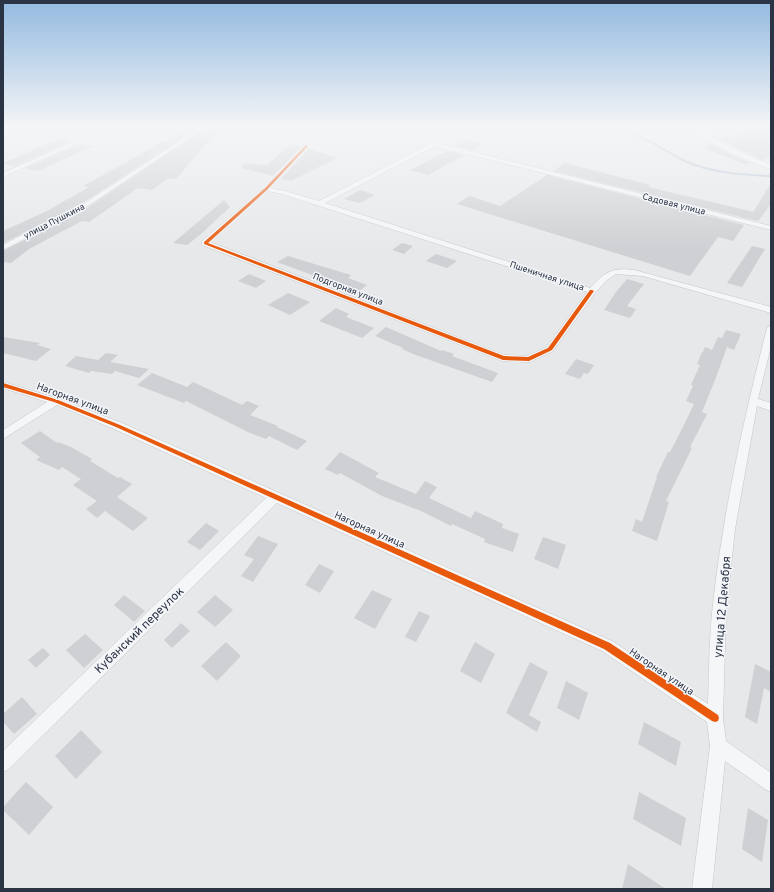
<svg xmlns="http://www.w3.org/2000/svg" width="774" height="892" font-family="Overpass,sans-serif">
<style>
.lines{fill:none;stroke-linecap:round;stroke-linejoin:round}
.stream{stroke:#b4c4d5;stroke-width:2}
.building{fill:#ced0d3}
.minor-casing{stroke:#c4c6c8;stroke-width:1}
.minor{fill:#f5f6f7;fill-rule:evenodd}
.cycleway-casing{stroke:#f4f6f9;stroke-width:2}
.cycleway{fill:#e8590c;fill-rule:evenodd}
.labels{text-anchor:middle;stroke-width:3;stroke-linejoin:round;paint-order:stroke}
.far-street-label{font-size:9px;fill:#2b3445;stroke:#f4f6f9}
.street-label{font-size:10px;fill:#2b3445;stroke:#f4f6f9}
.near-street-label{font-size:12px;fill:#2b3445;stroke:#f4f6f9}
</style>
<rect width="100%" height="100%" fill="#e6e8ea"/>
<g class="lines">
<path class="stream" d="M 573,127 C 593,130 614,128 633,134 C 652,140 667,153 685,161 C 712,173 742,175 771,176"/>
</g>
<g class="building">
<polygon points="187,127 199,127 78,206 3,243 3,231 47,211 89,187 83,186 129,161 162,141 167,142"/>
<polygon points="207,127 227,129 209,140 176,179 168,178 152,190 138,188 89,222 82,221 44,241 29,249 11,263 3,262 3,251 84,210"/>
<polygon points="743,127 763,127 762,129 771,130 771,157 762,160 718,139 723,135 735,138"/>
<polygon points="58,139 70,142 14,166 3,164 3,163"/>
<polygon points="467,140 483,144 472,150 455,146"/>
<polygon points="711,143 728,153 750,163 744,164 704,148"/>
<polygon points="80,144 93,146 38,171 25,168"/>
<polygon points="291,144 301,147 273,176 242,168 243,163 267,165"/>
<polygon points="309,149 337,158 291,181 281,179"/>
<polygon points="447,151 464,155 428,175 410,170"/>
<polygon points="565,163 650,185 648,187 754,212 749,219 554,171"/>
<polygon points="547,175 744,225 733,241 718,237 690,276 457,204 469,196 500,206"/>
<polygon points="771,183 771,204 758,221 749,219"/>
<polygon points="360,190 375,195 360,203 344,199"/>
<polygon points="224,200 230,207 201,234 187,245 173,243"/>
<polygon points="402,243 413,246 404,254 392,250"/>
<polygon points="752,246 765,249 742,287 727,283"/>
<polygon points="436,254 457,261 447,268 426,261"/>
<polygon points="288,256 351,275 348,278 367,285 358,292 277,262"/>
<polygon points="249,274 266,281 256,288 238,281"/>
<polygon points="627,279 644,284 627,306 636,309 630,318 604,310 616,292"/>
<polygon points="288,293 310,302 290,315 268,305"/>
<polygon points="336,308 349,314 346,317 374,328 362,338 319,321"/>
<polygon points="386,327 441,351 442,350 454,354 452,356 498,373 492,382 413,354 402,349 403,348 375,336"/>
<polygon points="726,330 741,334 734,350 727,347 715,380 702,412 707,414 690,447 692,448 666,501 669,502 657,541 632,531 636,519 642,522 657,477 656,477 668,452 670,452 680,433 694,404 686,401 693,386 691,385 700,365 697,364 702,352 703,352 705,347 712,350 718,337 722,338"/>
<polygon points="3,337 40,343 37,345 51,349 36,361 3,353"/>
<polygon points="106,353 118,355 110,362 149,369 139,378 115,371 112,374 91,371 89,373 65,366 76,356 98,360"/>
<polygon points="576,359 594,365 588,374 584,373 580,379 565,374"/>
<polygon points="152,373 187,387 193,382 242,405 247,401 259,406 250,415 278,426 277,427 307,441 297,450 269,436 266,439 250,433 186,401 184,403 137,385"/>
<polygon points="40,431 57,443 58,442 71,447 92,459 90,461 118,478 120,477 132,484 117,497 148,518 133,531 105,511 97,518 86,509 97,501 73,485 81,479 62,467 59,470 36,460 40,457 21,443"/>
<polygon points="340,452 379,473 375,477 416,494 425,481 437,487 429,498 471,518 475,511 503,524 502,528 519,534 513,552 484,542 485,539 452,524 451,526 421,511 382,496 340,473 338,475 325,469"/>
<polygon points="206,523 219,531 200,550 187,542"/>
<polygon points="258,536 278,544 253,582 241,576 254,559 244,555"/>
<polygon points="543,537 566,545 558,569 534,559"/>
<polygon points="319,564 334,571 320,593 305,585"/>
<polygon points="372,590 392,599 375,629 354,618"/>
<polygon points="124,595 145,611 134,622 114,605"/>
<polygon points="215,595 233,610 215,627 197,612"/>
<polygon points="419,611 430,616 416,642 405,637"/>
<polygon points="181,623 190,631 172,648 164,640"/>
<polygon points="85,634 103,650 84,668 66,650"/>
<polygon points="226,642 241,656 217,681 201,666"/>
<polygon points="475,642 495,654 481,683 460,671"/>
<polygon points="43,648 50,655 36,668 28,660"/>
<polygon points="530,662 548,672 529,715 541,722 537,732 506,713"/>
<polygon points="755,664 771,672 771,692 764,688 757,724 745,717"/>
<polygon points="566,681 588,693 579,720 557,708"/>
<polygon points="22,697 37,714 14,734 3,722 3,714"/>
<polygon points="644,722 681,742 676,766 638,744"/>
<polygon points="81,730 102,752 76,779 55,756"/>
<polygon points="26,782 53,807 29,835 3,810 3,807"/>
<polygon points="639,792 686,818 681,846 633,819"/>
<polygon points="748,808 768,820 762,862 742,849"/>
<polygon points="628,864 666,889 622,889"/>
</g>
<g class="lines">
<g class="minor-casing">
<g id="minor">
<polygon points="7,127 12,127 3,132 3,128"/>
<polygon points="107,127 112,127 3,177 3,173"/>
<polygon points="201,127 206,127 83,209 3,250 3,245 33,229 79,207"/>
<path d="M 365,127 L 372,127 L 771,226 L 771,230 L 435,146 L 325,203 L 590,288 C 605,272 612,267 634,270 L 771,307 L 771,313 L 643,276 L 616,274 L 607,280 L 595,293 L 553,351 L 529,362 L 503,361 L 202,245 L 202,241 L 264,188 L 305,145 L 310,146 L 270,188 L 285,191 L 319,201 L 430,144 L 365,128 ZM 267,191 L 282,194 L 587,292 L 547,347 L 528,356 L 504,355 L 210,242 Z"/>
<path d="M 693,127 L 698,127 L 723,144 L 771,165 L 771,169 C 752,163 704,143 693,127 Z"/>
<path d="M 771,325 L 771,346 L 758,399 L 771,403 L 771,411 L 757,406 L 735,529 L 726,614 L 723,718 L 726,741 L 771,773 L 771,792 L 765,789 L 725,761 L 712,889 L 692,889 L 710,746 L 707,722 L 602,651 L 277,503 L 9,769 L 3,772 L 3,751 L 266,498 L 114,429 L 57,405 L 3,439 L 3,430 L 47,402 L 3,388 L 3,382 L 60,399 L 122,423 L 612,641 L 708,704 C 709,674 709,643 712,613 C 722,517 743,422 767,328 Z"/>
</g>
</g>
<use href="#minor" class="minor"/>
<g class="cycleway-casing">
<g id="cycleway">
<polygon points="306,145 308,146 267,190 208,243 504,356 528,357 548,348 590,290 592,290 594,291 552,350 529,361 503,360 204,244 204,242 265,188"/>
<polygon points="3,383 58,400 120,425 610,643 718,715 719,718 718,721 715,722 712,721 604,649 116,427 54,402 3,387"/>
</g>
</g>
<use href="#cycleway" class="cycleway"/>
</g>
<linearGradient id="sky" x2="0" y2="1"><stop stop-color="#93bae0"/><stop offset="0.5" stop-color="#f4f5f6"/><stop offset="1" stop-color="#f4f5f6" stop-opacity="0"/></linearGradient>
<rect width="774" height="252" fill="url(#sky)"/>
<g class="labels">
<g class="far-street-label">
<text transform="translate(674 204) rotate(14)" y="3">Садовая улица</text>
<text transform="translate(54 221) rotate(-27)" y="3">улица Пушкина</text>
<text transform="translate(547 276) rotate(18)" y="3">Пшеничная улица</text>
<text transform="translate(348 289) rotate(21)" y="3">Подгорная улица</text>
</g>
<g class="street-label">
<text transform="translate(73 398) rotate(20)" y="4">Нагорная улица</text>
<text transform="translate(370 529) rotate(24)" y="4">Нагорная улица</text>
<text transform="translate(662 671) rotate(34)" y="4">Нагорная улица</text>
</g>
<g class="near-street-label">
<text transform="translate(722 607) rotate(-85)" y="4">улица 12 Декабря</text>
<text transform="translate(139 630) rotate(-44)" y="4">Кубанский переулок</text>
</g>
</g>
<rect width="774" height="892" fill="none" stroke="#2b3445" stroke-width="8"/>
</svg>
